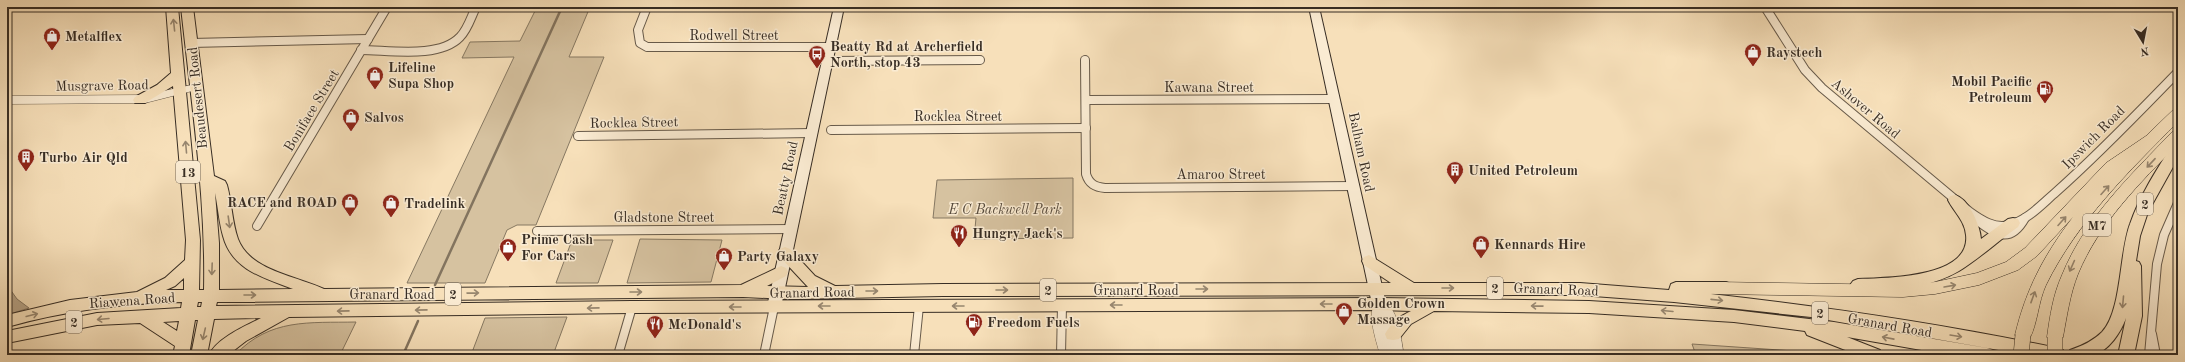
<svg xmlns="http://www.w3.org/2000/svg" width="2185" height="362" font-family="'Old Standard TT',serif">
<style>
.green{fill:#d6c2a0;stroke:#867862}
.water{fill:#b6a387;stroke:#83745f}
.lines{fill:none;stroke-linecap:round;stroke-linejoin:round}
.stream{stroke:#83745f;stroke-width:2.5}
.minor-casing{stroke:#675a4a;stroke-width:10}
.tertiary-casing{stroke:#675a4a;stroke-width:1}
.secondary-casing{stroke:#372d24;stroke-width:2}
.trunk-casing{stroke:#372d24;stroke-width:2}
.motorway-casing{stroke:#372d24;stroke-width:1}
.minor{stroke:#faebd2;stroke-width:8}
.tertiary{fill:#faebd2;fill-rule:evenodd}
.secondary{fill:#faebd2;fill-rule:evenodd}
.trunk{fill:#f7e0ba;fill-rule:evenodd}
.motorway{fill:#f7e0ba;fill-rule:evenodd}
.motorway-bridge-casing{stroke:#372d24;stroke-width:16;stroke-linecap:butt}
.motorway-bridge{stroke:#f7e0ba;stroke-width:15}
.oneway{stroke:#97866f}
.labels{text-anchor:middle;stroke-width:3;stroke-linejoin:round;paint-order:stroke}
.shield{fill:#faebd2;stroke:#726658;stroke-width:1}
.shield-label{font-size:13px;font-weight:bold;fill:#372d24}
.street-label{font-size:14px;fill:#372d24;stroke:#faebd2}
.poi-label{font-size:14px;font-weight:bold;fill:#372d24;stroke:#faebd2;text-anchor:start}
.park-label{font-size:14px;font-style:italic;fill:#574b3d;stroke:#faebd2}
</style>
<rect width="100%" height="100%" fill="#f7e0ba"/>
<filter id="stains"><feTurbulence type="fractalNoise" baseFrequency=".005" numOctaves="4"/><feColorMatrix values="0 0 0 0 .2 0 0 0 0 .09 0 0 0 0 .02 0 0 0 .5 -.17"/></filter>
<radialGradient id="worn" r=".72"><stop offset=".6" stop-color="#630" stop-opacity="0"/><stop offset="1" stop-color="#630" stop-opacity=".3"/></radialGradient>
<g class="green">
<polygon points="537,7 590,7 569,57 604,57 536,225 517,225 507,230 485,283 407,283 514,57 462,58 470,42 520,41"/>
<polygon points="1073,178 1073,238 974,239 976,218 933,218 937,180"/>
<polygon points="640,239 722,240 711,282 627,283"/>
<polygon points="572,240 613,240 598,283 556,283"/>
<polygon points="567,317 553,355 471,355 485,318"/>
<path d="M 356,322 L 340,355 L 235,355 C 270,318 309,323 356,322 Z"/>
<polygon points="1692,344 1794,351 1808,355 1696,355"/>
</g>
<polygon class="water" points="7,285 17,299 29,308 7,315"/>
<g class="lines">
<g class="stream">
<polyline points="435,285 562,7"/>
<polyline points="403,355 418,321"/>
</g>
<g class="minor-casing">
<g id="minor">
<polyline points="647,7 638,30 640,43 647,47 830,47"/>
<path d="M 1765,7 L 1805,70 L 1822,88 L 1970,212 C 1981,220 1995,229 2009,225 C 2028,220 2042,204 2056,192 C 2099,154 2138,113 2178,72"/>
<polyline points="191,43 368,39"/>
<path d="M 361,50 C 389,50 439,59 460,37 C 468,29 471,17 476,7"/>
<path d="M 1085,60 L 1086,174 C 1089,184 1095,187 1105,188 L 1353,186"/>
<polyline points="827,61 980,60"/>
<polyline points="1086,100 1333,99"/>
<polyline points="831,130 1086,128"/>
<polyline points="578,136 811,133"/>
<path d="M 1978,221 C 1997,236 2011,243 2025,218"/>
<polyline points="257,226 387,7"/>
<polyline points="537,231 791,229"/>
<polyline points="2152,334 2156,355"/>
<polyline points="618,355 632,307"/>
<polyline points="764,355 774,307"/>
<polyline points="914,355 919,306"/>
<polyline points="1061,355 1062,305"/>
<polyline points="2149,355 2157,264 2164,235 2178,203"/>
</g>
</g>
<g class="tertiary-casing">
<g id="tertiary">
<polygon points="196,84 201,87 200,89 145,103 7,104 7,96 145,95"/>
<path d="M 1379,299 C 1400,306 1400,337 1404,355 L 1380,355 C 1376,339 1367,316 1375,301 Z"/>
</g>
</g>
<g class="secondary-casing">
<g id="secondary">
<polygon points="834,7 844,7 781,307 779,311 774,312 769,311 767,307"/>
<polygon points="1309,7 1319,7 1386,304 1384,308 1379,309 1374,308 1372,304"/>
</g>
</g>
<g class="trunk-casing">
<g id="trunk">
<path d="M 166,7 L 178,7 L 200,240 L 199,290 L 204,290 C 206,195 191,101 181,7 L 193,7 L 214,176 L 225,181 L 227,185 C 232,203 232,222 238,239 C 250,271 297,276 324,289 L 741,285 L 781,266 L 786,268 L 788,272 L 786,276 L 767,286 L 808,287 L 780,257 L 778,253 L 780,249 L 785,247 L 790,249 L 815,276 L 835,286 L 943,284 L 1391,283 L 1364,265 L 1362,261 L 1364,257 L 1369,255 L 1414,283 L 1580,283 L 1669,290 L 1671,284 L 1676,282 L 1726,282 L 1731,284 L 1734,288 L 1731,292 L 1711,294 C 1827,307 1943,324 2057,348 L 2063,350 L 2065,355 L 2027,355 L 1811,317 L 1674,302 L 1580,295 L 943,296 L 791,299 L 743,297 L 217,302 L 216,306 L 632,301 L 1379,298 L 1589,301 L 1734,310 L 1834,322 L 1987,348 L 1993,350 L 1995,355 L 1950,355 L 1847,337 L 1880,350 L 1882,355 L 1858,355 L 1807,335 L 1805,331 L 1734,322 L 1589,313 L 1434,311 L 1411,324 L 1399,339 L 1393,340 L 1387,339 L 1385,334 C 1391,323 1400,316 1411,311 L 1379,310 L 632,313 L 289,317 L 246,341 L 228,355 L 209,355 C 217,338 245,326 261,318 L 214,319 L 207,355 L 191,355 L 198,320 L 195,320 L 189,355 L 173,355 L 175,346 L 140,323 L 97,325 L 7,343 L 7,331 L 97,313 L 181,308 L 182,302 C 123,303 64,311 7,327 L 7,315 L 70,300 L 137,292 L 165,278 L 185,260 L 186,240 L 173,86 L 145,103 L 135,103 L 133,100 L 135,97 L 157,85 L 171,73 ZM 215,193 C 218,207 219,222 223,236 C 232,270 264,278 293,289 L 219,290 L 219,243 ZM 184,278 L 184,290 L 166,290 L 175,286 ZM 198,302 L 202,302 L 201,307 L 197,307 ZM 179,321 L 177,331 L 163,322 Z"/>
<path d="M 2178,142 L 2178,158 L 2148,212 L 2140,236 L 2136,261 L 2139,262 L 2141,266 L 2142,316 L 2134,355 L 2118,355 L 2126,318 C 2121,332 2109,351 2093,355 C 2086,357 2076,355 2068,355 L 2070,350 C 2082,346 2093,341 2102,332 C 2122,311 2119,253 2130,224 C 2140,195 2157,169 2173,144 Z"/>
<path d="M 1955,195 C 1969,199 1980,225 1981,239 L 2008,219 L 2013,218 L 2018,219 L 2020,223 L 2018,227 C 1998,241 1980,258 1959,271 C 1928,289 1893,290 1858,291 L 1853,289 L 1850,285 L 1853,281 L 1858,279 C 1886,278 1971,278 1966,235 C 1965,221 1954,212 1948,200 L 1950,196 Z"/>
</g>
</g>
<g class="motorway-casing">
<g id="motorway">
<path d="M 2178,108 L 2178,122 C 2129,171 2077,222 2046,285 C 2038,302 2038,323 2029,340 L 2023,342 L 2017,340 L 2015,335 C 2026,289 2044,255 2073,217 L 2037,256 L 2018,270 L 1979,285 L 1935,294 L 1903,297 L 1715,294 L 1709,293 L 1707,288 L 1709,283 L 1715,282 L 1903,285 L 1935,282 L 1977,273 L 2006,262 L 2025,248 L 2106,163 L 2146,136 L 2173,110 Z"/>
<path d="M 2178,130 L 2178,144 C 2140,183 2099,223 2078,274 C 2070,294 2067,316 2063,337 L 2061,342 L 2055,344 L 2049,342 L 2047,337 C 2050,316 2053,295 2062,275 C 2085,218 2131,175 2173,131 Z"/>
</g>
</g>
<use href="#minor" class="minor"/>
<use href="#tertiary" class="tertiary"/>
<use href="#secondary" class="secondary"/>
<use href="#trunk" class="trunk"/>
<use href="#motorway" class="motorway"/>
<g class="motorway-bridge-casing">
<g id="motorway-bridge">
<polyline points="2055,337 2055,355"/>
<polyline points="2021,355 2023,335"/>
</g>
</g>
<use href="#motorway-bridge" class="motorway-bridge"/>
</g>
<defs><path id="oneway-shaft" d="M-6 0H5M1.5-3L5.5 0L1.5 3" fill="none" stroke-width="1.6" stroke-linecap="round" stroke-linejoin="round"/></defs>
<g class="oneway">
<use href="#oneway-shaft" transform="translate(174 25) rotate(-96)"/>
<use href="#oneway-shaft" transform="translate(186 147) rotate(-95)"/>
<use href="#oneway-shaft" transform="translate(2151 163) rotate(133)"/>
<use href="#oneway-shaft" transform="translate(2105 190) rotate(-48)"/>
<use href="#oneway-shaft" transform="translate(2062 221) rotate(-48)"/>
<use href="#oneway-shaft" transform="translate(229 222) rotate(82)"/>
<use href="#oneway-shaft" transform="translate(2072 266) rotate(114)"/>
<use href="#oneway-shaft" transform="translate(212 269) rotate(92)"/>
<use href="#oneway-shaft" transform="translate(1950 286) rotate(-10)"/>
<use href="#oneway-shaft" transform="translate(1448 288)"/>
<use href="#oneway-shaft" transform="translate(1202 289)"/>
<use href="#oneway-shaft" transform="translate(1002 290)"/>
<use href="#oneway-shaft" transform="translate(872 291)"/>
<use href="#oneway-shaft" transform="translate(636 292)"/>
<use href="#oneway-shaft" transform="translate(473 293) rotate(-1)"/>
<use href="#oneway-shaft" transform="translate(250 295)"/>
<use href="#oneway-shaft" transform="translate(2033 297) rotate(-70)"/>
<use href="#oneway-shaft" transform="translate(1717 300) rotate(6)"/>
<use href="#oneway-shaft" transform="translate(2123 302) rotate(95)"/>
<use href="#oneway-shaft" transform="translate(1326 304) rotate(180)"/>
<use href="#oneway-shaft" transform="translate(1116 305) rotate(180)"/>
<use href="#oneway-shaft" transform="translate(824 306) rotate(180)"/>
<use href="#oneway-shaft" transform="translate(958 306) rotate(180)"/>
<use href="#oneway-shaft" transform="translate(1537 306) rotate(-179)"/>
<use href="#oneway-shaft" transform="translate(735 307) rotate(180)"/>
<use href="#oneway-shaft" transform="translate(593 308) rotate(179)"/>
<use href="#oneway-shaft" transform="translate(421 310) rotate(179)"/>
<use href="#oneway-shaft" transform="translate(343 311) rotate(179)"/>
<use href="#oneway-shaft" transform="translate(1667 311) rotate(-175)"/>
<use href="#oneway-shaft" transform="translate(32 315) rotate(-14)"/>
<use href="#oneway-shaft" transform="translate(103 319) rotate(175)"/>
<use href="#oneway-shaft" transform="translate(204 334) rotate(103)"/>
<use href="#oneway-shaft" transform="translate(1956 336) rotate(9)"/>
<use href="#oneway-shaft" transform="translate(1888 338) rotate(-169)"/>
</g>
<defs>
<g id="shop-pin" transform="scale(0.9)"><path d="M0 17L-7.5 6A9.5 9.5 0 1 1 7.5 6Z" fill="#8f2418" stroke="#faebd2"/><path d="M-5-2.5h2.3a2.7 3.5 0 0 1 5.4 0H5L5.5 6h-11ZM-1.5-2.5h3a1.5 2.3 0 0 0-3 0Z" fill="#fff"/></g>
<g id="bus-pin" transform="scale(0.9)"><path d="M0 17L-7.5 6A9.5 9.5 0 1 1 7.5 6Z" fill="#8f2418" stroke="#faebd2"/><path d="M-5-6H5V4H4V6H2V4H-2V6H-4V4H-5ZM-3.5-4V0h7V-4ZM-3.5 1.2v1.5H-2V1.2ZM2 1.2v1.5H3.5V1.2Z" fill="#fff"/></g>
<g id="fuel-pin" transform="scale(0.9)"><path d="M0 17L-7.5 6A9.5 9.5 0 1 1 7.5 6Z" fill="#8f2418" stroke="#faebd2"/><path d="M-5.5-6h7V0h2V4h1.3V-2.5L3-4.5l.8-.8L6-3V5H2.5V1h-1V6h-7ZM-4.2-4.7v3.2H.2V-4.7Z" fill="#fff"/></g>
<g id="building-pin" transform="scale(0.9)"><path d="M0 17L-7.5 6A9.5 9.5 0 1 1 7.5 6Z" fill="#8f2418" stroke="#faebd2"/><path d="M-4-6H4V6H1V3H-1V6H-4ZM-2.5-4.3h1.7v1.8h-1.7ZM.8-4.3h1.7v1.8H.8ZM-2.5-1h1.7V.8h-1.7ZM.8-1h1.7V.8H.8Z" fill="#fff"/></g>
<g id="restaurant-pin" transform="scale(0.9)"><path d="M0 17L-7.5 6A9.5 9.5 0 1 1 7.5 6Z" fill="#8f2418" stroke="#faebd2"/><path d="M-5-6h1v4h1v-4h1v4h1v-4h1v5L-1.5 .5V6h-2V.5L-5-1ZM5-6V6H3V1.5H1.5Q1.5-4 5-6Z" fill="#fff"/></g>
</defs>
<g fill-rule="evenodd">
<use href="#shop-pin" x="52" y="36"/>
<use href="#shop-pin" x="1753" y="52"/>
<use href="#bus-pin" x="817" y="54"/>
<use href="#shop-pin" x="375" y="75"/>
<use href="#fuel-pin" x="2045" y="89"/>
<use href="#shop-pin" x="351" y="117"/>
<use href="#building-pin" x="26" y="157"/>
<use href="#building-pin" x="1455" y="170"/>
<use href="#shop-pin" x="350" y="202"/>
<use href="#shop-pin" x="391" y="203"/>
<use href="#restaurant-pin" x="959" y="233"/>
<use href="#shop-pin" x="1481" y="244"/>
<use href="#shop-pin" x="508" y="247"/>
<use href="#shop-pin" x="724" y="256"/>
<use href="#shop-pin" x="1344" y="311"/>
<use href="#fuel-pin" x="974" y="322"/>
<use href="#restaurant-pin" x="655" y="324"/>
</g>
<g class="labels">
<g class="shield">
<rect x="176" y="161" width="24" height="22" rx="3"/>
<rect x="2137" y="193" width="16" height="22" rx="3"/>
<rect x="2083" y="214" width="28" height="22" rx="3"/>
<rect x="1487" y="277" width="16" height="22" rx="3"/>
<rect x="1040" y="279" width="16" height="22" rx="3"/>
<rect x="445" y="283" width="16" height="22" rx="3"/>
<rect x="1812" y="302" width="16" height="22" rx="3"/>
<rect x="66" y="311" width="16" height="22" rx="3"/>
</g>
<g class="shield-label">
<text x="188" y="177">13</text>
<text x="2145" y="209">2</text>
<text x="2097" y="230">M7</text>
<text x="1495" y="293">2</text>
<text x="1048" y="295">2</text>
<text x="453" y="299">2</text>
<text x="1820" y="318">2</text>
<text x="74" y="327">2</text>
</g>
<g class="street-label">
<text x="734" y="40">Rodwell Street</text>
<text transform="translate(102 85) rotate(-1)" y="5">Musgrave Road</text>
<text x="1209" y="92">Kawana Street</text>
<text transform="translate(197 98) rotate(-96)" y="5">Beaudesert Road</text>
<text transform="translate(1866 108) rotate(40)" y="5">Ashover Road</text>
<text transform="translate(311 110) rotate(-59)" y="5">Boniface Street</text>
<text x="958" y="121">Rocklea Street</text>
<text transform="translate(634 122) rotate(-1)" y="5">Rocklea Street</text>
<text transform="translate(2093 137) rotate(-45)" y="5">Ipswich Road</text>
<text transform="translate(1362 152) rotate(78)" y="5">Balham Road</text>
<text x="1221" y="179">Amaroo Street</text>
<text transform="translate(785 178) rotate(-78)" y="5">Beatty Road</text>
<text x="664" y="222">Gladstone Street</text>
<text transform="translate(1556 289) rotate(2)" y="5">Granard Road</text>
<text x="1136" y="295">Granard Road</text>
<text transform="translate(812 292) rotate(-1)" y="5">Granard Road</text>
<text x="392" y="299">Granard Road</text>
<text transform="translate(132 300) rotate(-4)" y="5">Riawena Road</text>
<text transform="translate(1890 325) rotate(10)" y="5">Granard Road</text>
</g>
<g class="poi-label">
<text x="65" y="41">Metalflex</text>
<text x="830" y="51">Beatty Rd at Archerfield<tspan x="830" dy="16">North, stop 43</tspan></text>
<text x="1766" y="57">Raystech</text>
<text x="388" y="72">Lifeline<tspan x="388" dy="16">Supa Shop</tspan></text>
<text x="2032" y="86" text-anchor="end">Mobil Pacific<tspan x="2032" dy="16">Petroleum</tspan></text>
<text x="364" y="122">Salvos</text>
<text x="39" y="162">Turbo Air Qld</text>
<text x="1468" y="175">United Petroleum</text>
<text x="337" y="207" text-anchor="end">RACE and ROAD</text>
<text x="404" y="208">Tradelink</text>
<text x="972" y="238">Hungry Jack's</text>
<text x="521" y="244">Prime Cash<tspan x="521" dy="16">For Cars</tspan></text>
<text x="1494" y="249">Kennards Hire</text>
<text x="737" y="261">Party Galaxy</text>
<text x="1357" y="308">Golden Crown<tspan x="1357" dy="16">Massage</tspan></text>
<text x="987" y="327">Freedom Fuels</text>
<text x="668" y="329">McDonald's</text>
</g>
<g class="park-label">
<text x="1005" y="214">E C Backwell Park</text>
</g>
</g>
<rect width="2185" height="362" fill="none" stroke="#f7e0ba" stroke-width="24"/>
<rect x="8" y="8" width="2169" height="346" fill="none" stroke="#372d24" stroke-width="2"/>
<rect x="12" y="12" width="2161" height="338" fill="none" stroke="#372d24"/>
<g transform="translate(2143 42) rotate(170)" stroke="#faebd2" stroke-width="3" paint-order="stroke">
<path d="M0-3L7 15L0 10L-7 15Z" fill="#372d24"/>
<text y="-6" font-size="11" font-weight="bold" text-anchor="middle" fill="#372d24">N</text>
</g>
<rect width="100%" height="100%" filter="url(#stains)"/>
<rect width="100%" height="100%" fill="url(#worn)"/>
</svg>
